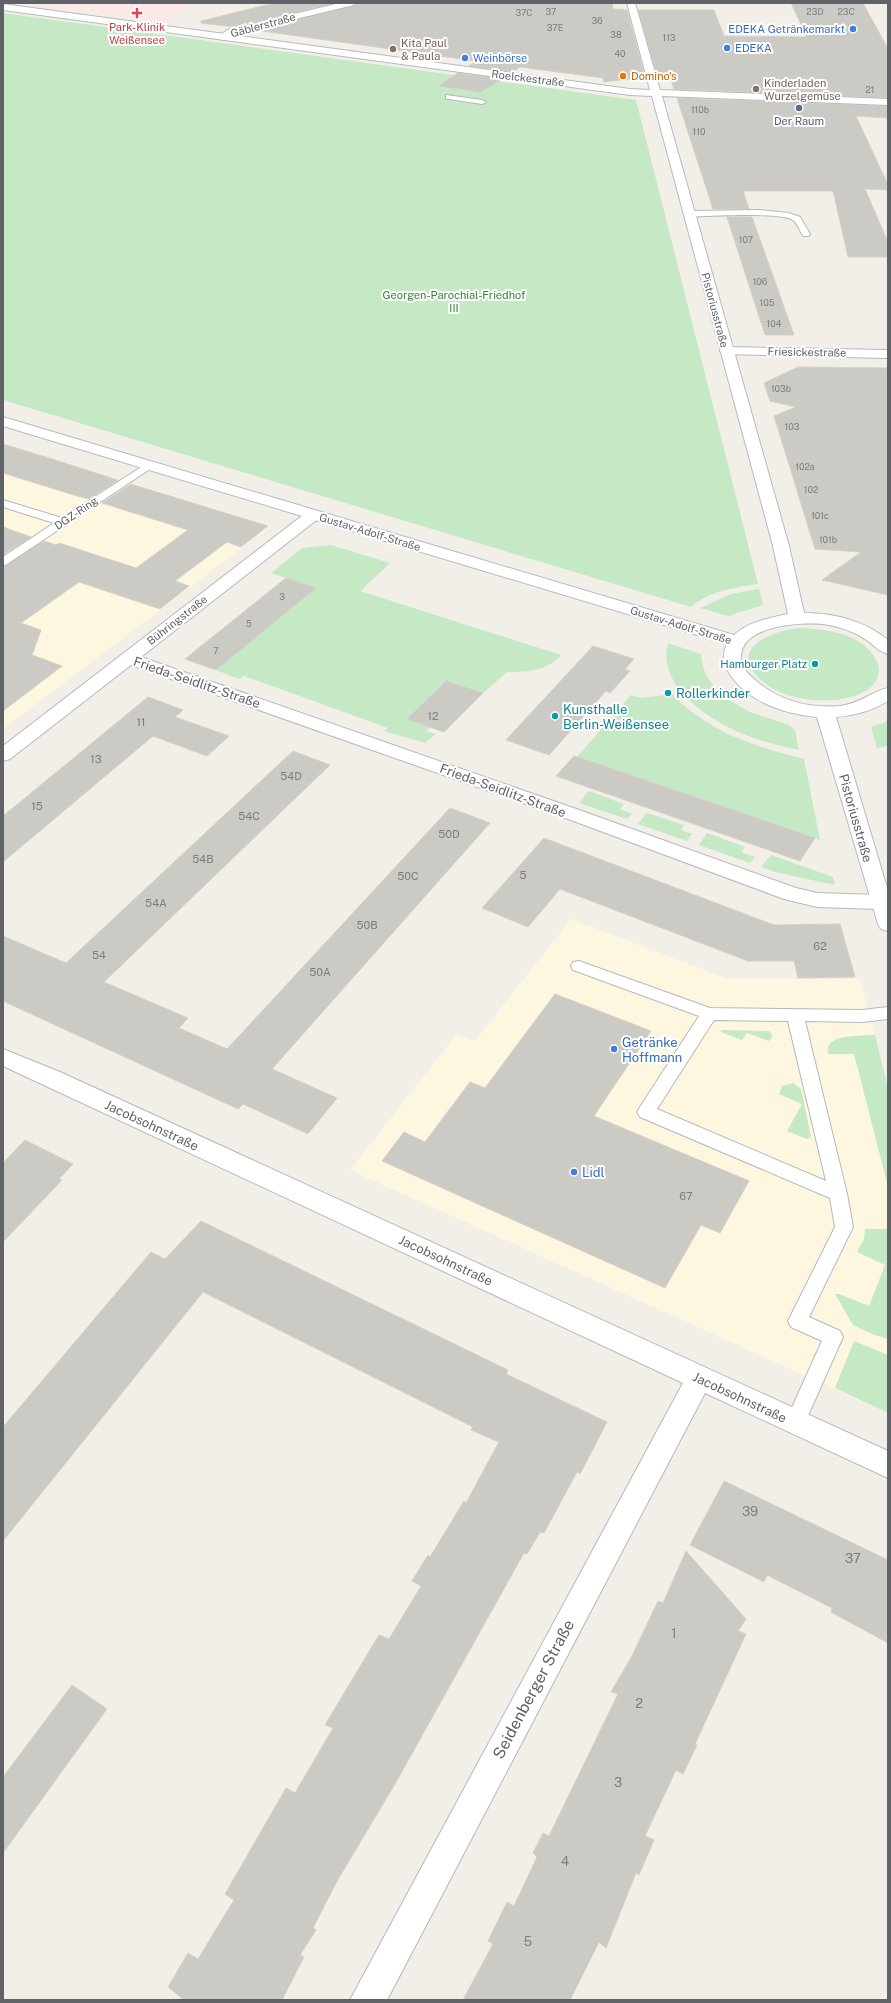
<svg xmlns="http://www.w3.org/2000/svg" width="891" height="2003" font-family="'Public Sans',sans-serif">
<style>
.commercial{fill:#fef7e0}
.medical{fill:#fce8e6}
.green{fill:#c5e8c5}
.building{fill:#cccac5;stroke:#d6d1c6}
.lines{fill:none;stroke-linecap:round;stroke-linejoin:round}
.lane-casing{stroke:#b5b8bc;stroke-width:2}
.street-casing{stroke:#b5b8bc;stroke-width:2}
.secondary-casing{stroke:#b6babf;stroke-width:2}
.lane{fill:#fff;fill-rule:evenodd}
.street{fill:#fff;fill-rule:evenodd}
.secondary{fill:#fff;fill-rule:evenodd}
.health-dot{fill:#e0444e;stroke:#fff;stroke-width:1.5}
.shop-dot{fill:#3f7fe0;stroke:#fff;stroke-width:1.5}
.education-dot{fill:#8d6e63;stroke:#fff;stroke-width:1.5}
.food-dot{fill:#e8710a;stroke:#fff;stroke-width:1.5}
.service-dot{fill:#5c6f8a;stroke:#fff;stroke-width:1.5}
.culture-dot{fill:#0f9aa8;stroke:#fff;stroke-width:1.5}
.labels{text-anchor:middle;stroke-width:4;stroke-linejoin:round;paint-order:stroke}
.far-number-label{font-size:9px;fill:#7a7d7f}
.far-street-label{font-size:11px;fill:#5f6368;stroke:#fff}
.far-health-label{font-size:11px;fill:#be3a42;stroke:#fff}
.far-shop-label{font-size:11px;fill:#366cbe;stroke:#fff;text-anchor:start}
.far-education-label{font-size:11px;fill:#785e54;stroke:#fff;text-anchor:start}
.far-food-label{font-size:11px;fill:#c56008;stroke:#fff;text-anchor:start}
.far-service-label{font-size:11px;fill:#4e5e75;stroke:#fff}
.far-park-label{font-size:11px;fill:#348238;stroke:#fff}
.far-culture-label{font-size:11px;fill:#0d838f;stroke:#fff;text-anchor:end}
.number-label{font-size:11px;fill:#7a7d7f}
.street-label{font-size:13px;fill:#5f6368;stroke:#fff}
.culture-label{font-size:13px;fill:#0d838f;stroke:#fff;text-anchor:start}
.shop-label{font-size:13px;fill:#366cbe;stroke:#fff;text-anchor:start}
.near-number-label{font-size:13px;fill:#7a7d7f}
.near-street-label{font-size:16px;fill:#5f6368;stroke:#fff}
</style>
<rect width="100%" height="100%" fill="#f1efe8"/>
<g class="commercial">
<polygon points="3,443 271,526 3,729"/>
<polygon points="571,919 728,979 860,979 888,1088 888,1413 350,1170 457,1034 475,1041"/>
</g>
<polygon class="medical" points="22,3 199,3 163,22"/>
<g class="green">
<path d="M 3,13 L 636,100 L 758,584 C 735,587 710,591 691,607 L 3,400 Z"/>
<path d="M 331,545 L 390,563 L 360,591 L 561,655 C 547,671 527,672 507,672 L 483,693 L 446,681 L 407,719 L 430,727 L 426,731 L 436,734 L 425,743 L 384,731 L 388,728 L 244,676 L 239,679 L 216,670 L 315,588 L 271,573 L 302,548 Z"/>
<polygon points="759,589 763,605 728,616 700,608 731,594"/>
<path d="M 800,628 C 827,629 865,634 877,662 C 881,670 878,679 873,685 C 863,695 847,699 834,700 C 808,702 775,696 757,676 C 729,645 777,630 800,628 Z"/>
<path d="M 668,643 L 701,654 C 702,671 709,683 722,694 L 678,689 C 670,674 663,660 668,643 Z"/>
<path d="M 672,694 C 709,732 753,746 804,759 L 820,840 L 577,757 L 631,695 L 641,698 Z"/>
<path d="M 683,694 L 729,700 L 750,712 L 789,725 L 795,730 L 799,750 C 756,741 714,727 683,694 Z"/>
<polygon points="888,721 888,746 877,748 871,727"/>
<polygon points="589,791 624,804 620,809 632,814 627,819 579,803"/>
<polygon points="647,813 684,825 681,830 692,834 687,841 638,824"/>
<polygon points="707,833 745,847 741,852 755,857 750,863 699,845"/>
<polygon points="771,855 833,877 835,885 775,872 761,867"/>
<polygon points="722,1030 769,1031 773,1036 769,1041 747,1033 742,1040 723,1033 720,1031"/>
<path d="M 868,1035 L 875,1035 L 888,1088 L 888,1187 L 854,1054 L 828,1054 C 824,1034 855,1037 868,1035 Z"/>
<polygon points="793,1083 800,1088 802,1093 811,1137 807,1139 787,1131 802,1104 779,1094 782,1086"/>
<polygon points="865,1229 888,1229 888,1339 872,1334 853,1325 835,1294 839,1294 869,1306 885,1265 857,1252 864,1239"/>
<polygon points="854,1341 888,1355 888,1413 835,1388"/>
</g>
<g class="building">
<polygon points="275,3 334,3 233,27 201,23 201,21"/>
<polygon points="356,3 612,3 613,9 627,10 645,77 604,82 603,78 520,67 513,72 469,66 476,61 255,30 354,6"/>
<polygon points="791,3 863,3 888,49 888,98 674,89 669,74 657,75 638,10 714,10 724,36 807,37"/>
<polygon points="458,73 503,79 480,92 439,86"/>
<polygon points="677,98 888,106 888,118 856,116 888,185 888,190 865,189 888,242 888,257 848,257 833,191 743,191 749,209 713,209"/>
<polygon points="727,217 752,217 794,335 765,335"/>
<polygon points="798,367 888,368 888,595 822,580 861,552 815,549 774,416 796,407 770,401 764,383"/>
<polygon points="3,444 49,458 118,480 89,499 77,496 3,473"/>
<polygon points="131,484 268,526 241,547 227,542 175,581 189,586 160,609 79,582 21,623 41,630 32,655 62,666 3,711 3,567 44,541 56,545 59,543 136,568 188,530 102,503"/>
<polygon points="3,527 31,537 3,555"/>
<polygon points="286,578 316,588 216,670 185,659"/>
<polygon points="593,646 634,659 625,669 630,671 610,693 606,691 549,755 506,740"/>
<polygon points="446,681 483,693 444,732 407,719"/>
<polygon points="148,697 183,710 175,717 229,736 207,756 153,736 3,862 3,816"/>
<polygon points="293,751 330,765 104,982 188,1018 179,1028 227,1049 450,808 490,823 272,1069 337,1098 308,1134 243,1104 238,1109 3,1001 3,936 66,963"/>
<polygon points="574,756 607,767 815,838 800,861 556,776"/>
<polygon points="544,838 774,925 840,924 855,977 798,978 794,961 748,961 560,889 528,927 482,908"/>
<polygon points="555,994 651,1031 594,1116 749,1181 720,1233 701,1225 665,1288 382,1161 404,1132 425,1142 470,1082 485,1088"/>
<polygon points="25,1140 73,1164 59,1179 62,1180 3,1242 3,1163"/>
<polygon points="201,1221 508,1370 506,1374 607,1422 580,1474 577,1472 544,1533 540,1532 527,1554 524,1553 395,1784 337,1881 313,1928 316,1930 300,1955 304,1957 282,2000 184,2000 168,1987 188,1953 198,1959 234,1900 225,1894 286,1788 295,1793 333,1728 325,1725 379,1635 389,1639 421,1586 412,1581 428,1555 430,1557 464,1501 466,1503 499,1442 471,1430 473,1427 203,1292 3,1541 3,1427 151,1252 165,1259"/>
<polygon points="724,1481 888,1560 888,1643 831,1612 832,1608 767,1575 764,1582 690,1545"/>
<polygon points="686,1551 746,1619 738,1631 746,1634 695,1744 697,1745 683,1774 676,1770 645,1836 654,1840 639,1875 636,1873 606,1948 599,1942 570,2000 463,2000 493,1944 488,1941 507,1902 514,1906 537,1857 533,1853 543,1833 549,1836 618,1694 611,1692 632,1656 658,1601 663,1603"/>
<polygon points="72,1685 107,1709 3,1853 3,1777"/>
</g>
<g class="lines">
<g class="lane-casing">
<g id="lane">
<polygon points="446,95 482,100 486,102 482,104 449,99 446,99"/>
<path d="M 760,210 L 789,213 L 800,217 L 810,234 L 809,236 L 803,236 C 800,231 797,223 793,220 C 781,212 707,216 689,217 L 685,214 L 689,211 Z"/>
<polygon points="149,462 153,463 154,465 153,467 7,564 3,566 3,557 54,523 3,507 3,500 62,518"/>
<path d="M 579,961 L 710,1008 L 862,1010 L 888,1007 L 888,1019 L 862,1022 L 805,1021 L 847,1194 L 853,1227 L 809,1317 L 840,1331 L 843,1337 L 802,1429 L 795,1432 L 788,1429 L 785,1423 L 822,1341 L 791,1327 L 788,1321 L 835,1227 L 830,1198 L 640,1117 L 637,1112 L 640,1107 L 699,1016 L 573,970 L 571,966 L 573,962 ZM 714,1020 L 788,1021 L 826,1181 L 657,1109 Z"/>
</g>
</g>
<g class="street-casing">
<g id="street">
<polygon points="340,3 355,3 354,5 233,34 223,40 218,37 227,30"/>
<polygon points="727,347 888,350 888,358 722,354 720,351 722,348"/>
<polygon points="313,510 319,512 321,515 319,518 141,657 582,811 796,888 817,893 881,895 888,897 888,907 881,909 817,907 784,899 568,819 131,665 10,759 3,761 3,746 307,512"/>
<polygon points="3,1049 60,1072 888,1451 888,1478 705,1393 387,2000 350,2000 683,1383 3,1066"/>
</g>
</g>
<g class="secondary-casing">
<path id="secondary" d="M 627,3 L 635,3 L 660,90 L 888,99 L 888,105 L 662,96 L 789,546 L 804,613 C 834,613 865,621 888,640 L 888,654 C 879,652 875,646 868,641 C 855,632 839,626 823,624 C 801,622 740,625 741,658 C 741,666 747,673 753,678 C 776,700 808,709 840,706 C 862,703 870,692 888,688 L 888,701 C 873,710 854,716 836,717 L 888,891 L 888,931 L 881,929 L 878,924 L 817,717 C 786,714 750,703 731,676 C 724,665 721,656 727,644 L 3,426 L 3,417 L 734,635 C 748,622 769,618 788,614 L 773,546 L 652,96 L 630,95 L 3,10 L 3,4 L 630,89 L 650,90 Z"/>
</g>
<use href="#lane" class="lane"/>
<use href="#street" class="street"/>
<use href="#secondary" class="secondary"/>
</g>
<path class="health-dot" d="M135 7h4v4h4v4h-4v4h-4v-4h-4v-4h4z"/>
<g class="shop-dot">
<circle cx="853" cy="29" r="4"/>
<circle cx="727" cy="48" r="4"/>
<circle cx="465" cy="58" r="4"/>
<circle cx="614" cy="1049" r="4"/>
<circle cx="574" cy="1172" r="4"/>
</g>
<g class="education-dot">
<circle cx="393" cy="49" r="4"/>
<circle cx="756" cy="89" r="4"/>
</g>
<circle class="food-dot" cx="623" cy="76" r="4"/>
<circle class="service-dot" cx="799" cy="108" r="4"/>
<g class="culture-dot">
<circle cx="815" cy="664" r="4"/>
<circle cx="668" cy="693" r="4"/>
<circle cx="555" cy="716" r="4"/>
</g>
<g class="labels">
<g class="far-number-label">
<text x="551" y="15">37</text>
<text x="815" y="15">23D</text>
<text x="846" y="15">23C</text>
<text x="524" y="16">37C</text>
<text x="597" y="24">36</text>
<text x="555" y="31">37E</text>
<text x="616" y="38">38</text>
<text x="669" y="41">113</text>
<text x="620" y="57">40</text>
<text x="870" y="93">21</text>
<text x="700" y="113">110b</text>
<text x="699" y="135">110</text>
<text x="746" y="243">107</text>
<text x="760" y="285">106</text>
<text x="767" y="306">105</text>
<text x="774" y="327">104</text>
<text x="781" y="392">103b</text>
<text x="792" y="430">103</text>
<text x="805" y="470">102a</text>
<text x="811" y="493">102</text>
<text x="820" y="519">101c</text>
<text x="828" y="543">101b</text>
<text x="282" y="600">3</text>
<text x="249" y="627">5</text>
<text x="216" y="654">7</text>
</g>
<g class="far-street-label">
<text transform="translate(263 25) rotate(-15)" y="4">Gäblerstraße</text>
<text transform="translate(528 78) rotate(7)" y="4">Roelckestraße</text>
<text transform="translate(715 310) rotate(75)" y="4">Pistoriusstraße</text>
<text transform="translate(807 352) rotate(1)" y="4">Friesickestraße</text>
<text transform="translate(76 513) rotate(-34)" y="4">DGZ-Ring</text>
<text transform="translate(370 532) rotate(17)" y="4">Gustav-Adolf-Straße</text>
<text transform="translate(177 620) rotate(-38)" y="4">Bühringstraße</text>
<text transform="translate(681 625) rotate(17)" y="4">Gustav-Adolf-Straße</text>
</g>
<g class="far-health-label">
<text x="137" y="31">Park-Klinik<tspan x="137" dy="13">Weißensee</tspan></text>
</g>
<g class="far-shop-label">
<text x="845" y="33" text-anchor="end">EDEKA Getränkemarkt</text>
<text x="735" y="52">EDEKA</text>
<text x="473" y="62">Weinbörse</text>
</g>
<g class="far-education-label">
<text x="401" y="47">Kita Paul<tspan x="401" dy="13">&amp; Paula</tspan></text>
<text x="764" y="87">Kinderladen<tspan x="764" dy="13">Wurzelgemüse</tspan></text>
</g>
<g class="far-food-label">
<text x="631" y="80">Domino's</text>
</g>
<g class="far-service-label">
<text x="799" y="125">Der Raum</text>
</g>
<g class="far-park-label">
<text x="454" y="299">Georgen-Parochial-Friedhof<tspan x="454" dy="13">III</tspan></text>
</g>
<g class="far-culture-label">
<text x="807" y="668">Hamburger Platz</text>
</g>
<g class="number-label">
<text x="433" y="720">12</text>
<text x="141" y="726">11</text>
<text x="96" y="763">13</text>
<text x="291" y="780">54D</text>
<text x="37" y="810">15</text>
<text x="249" y="820">54C</text>
<text x="449" y="838">50D</text>
<text x="203" y="863">54B</text>
<text x="523" y="879">5</text>
<text x="408" y="880">50C</text>
<text x="156" y="907">54A</text>
<text x="367" y="929">50B</text>
<text x="820" y="950">62</text>
<text x="99" y="959">54</text>
<text x="320" y="976">50A</text>
<text x="686" y="1200">67</text>
</g>
<g class="street-label">
<text transform="translate(197 682) rotate(19)" y="5">Frieda-Seidlitz-Straße</text>
<text transform="translate(503 790) rotate(20)" y="5">Frieda-Seidlitz-Straße</text>
<text transform="translate(856 818) rotate(74)" y="5">Pistoriusstraße</text>
<text transform="translate(152 1125) rotate(25)" y="5">Jacobsohnstraße</text>
<text transform="translate(446 1260) rotate(25)" y="5">Jacobsohnstraße</text>
<text transform="translate(740 1397) rotate(25)" y="5">Jacobsohnstraße</text>
</g>
<g class="culture-label">
<text x="676" y="698">Rollerkinder</text>
<text x="563" y="714">Kunsthalle<tspan x="563" dy="15">Berlin-Weißensee</tspan></text>
</g>
<g class="shop-label">
<text x="622" y="1047">Getränke<tspan x="622" dy="15">Hoffmann</tspan></text>
<text x="582" y="1177">Lidl</text>
</g>
<g class="near-number-label">
<text x="750" y="1516">39</text>
<text x="853" y="1563">37</text>
<text x="674" y="1638">1</text>
<text x="639" y="1708">2</text>
<text x="618" y="1787">3</text>
<text x="565" y="1866">4</text>
<text x="528" y="1946">5</text>
</g>
<g class="near-street-label">
<text transform="translate(533 1689) rotate(-62)" y="6">Seidenberger Straße</text>
</g>
</g>
<rect width="891" height="2003" fill="none" stroke="#5f6368" stroke-width="8"/>
</svg>
